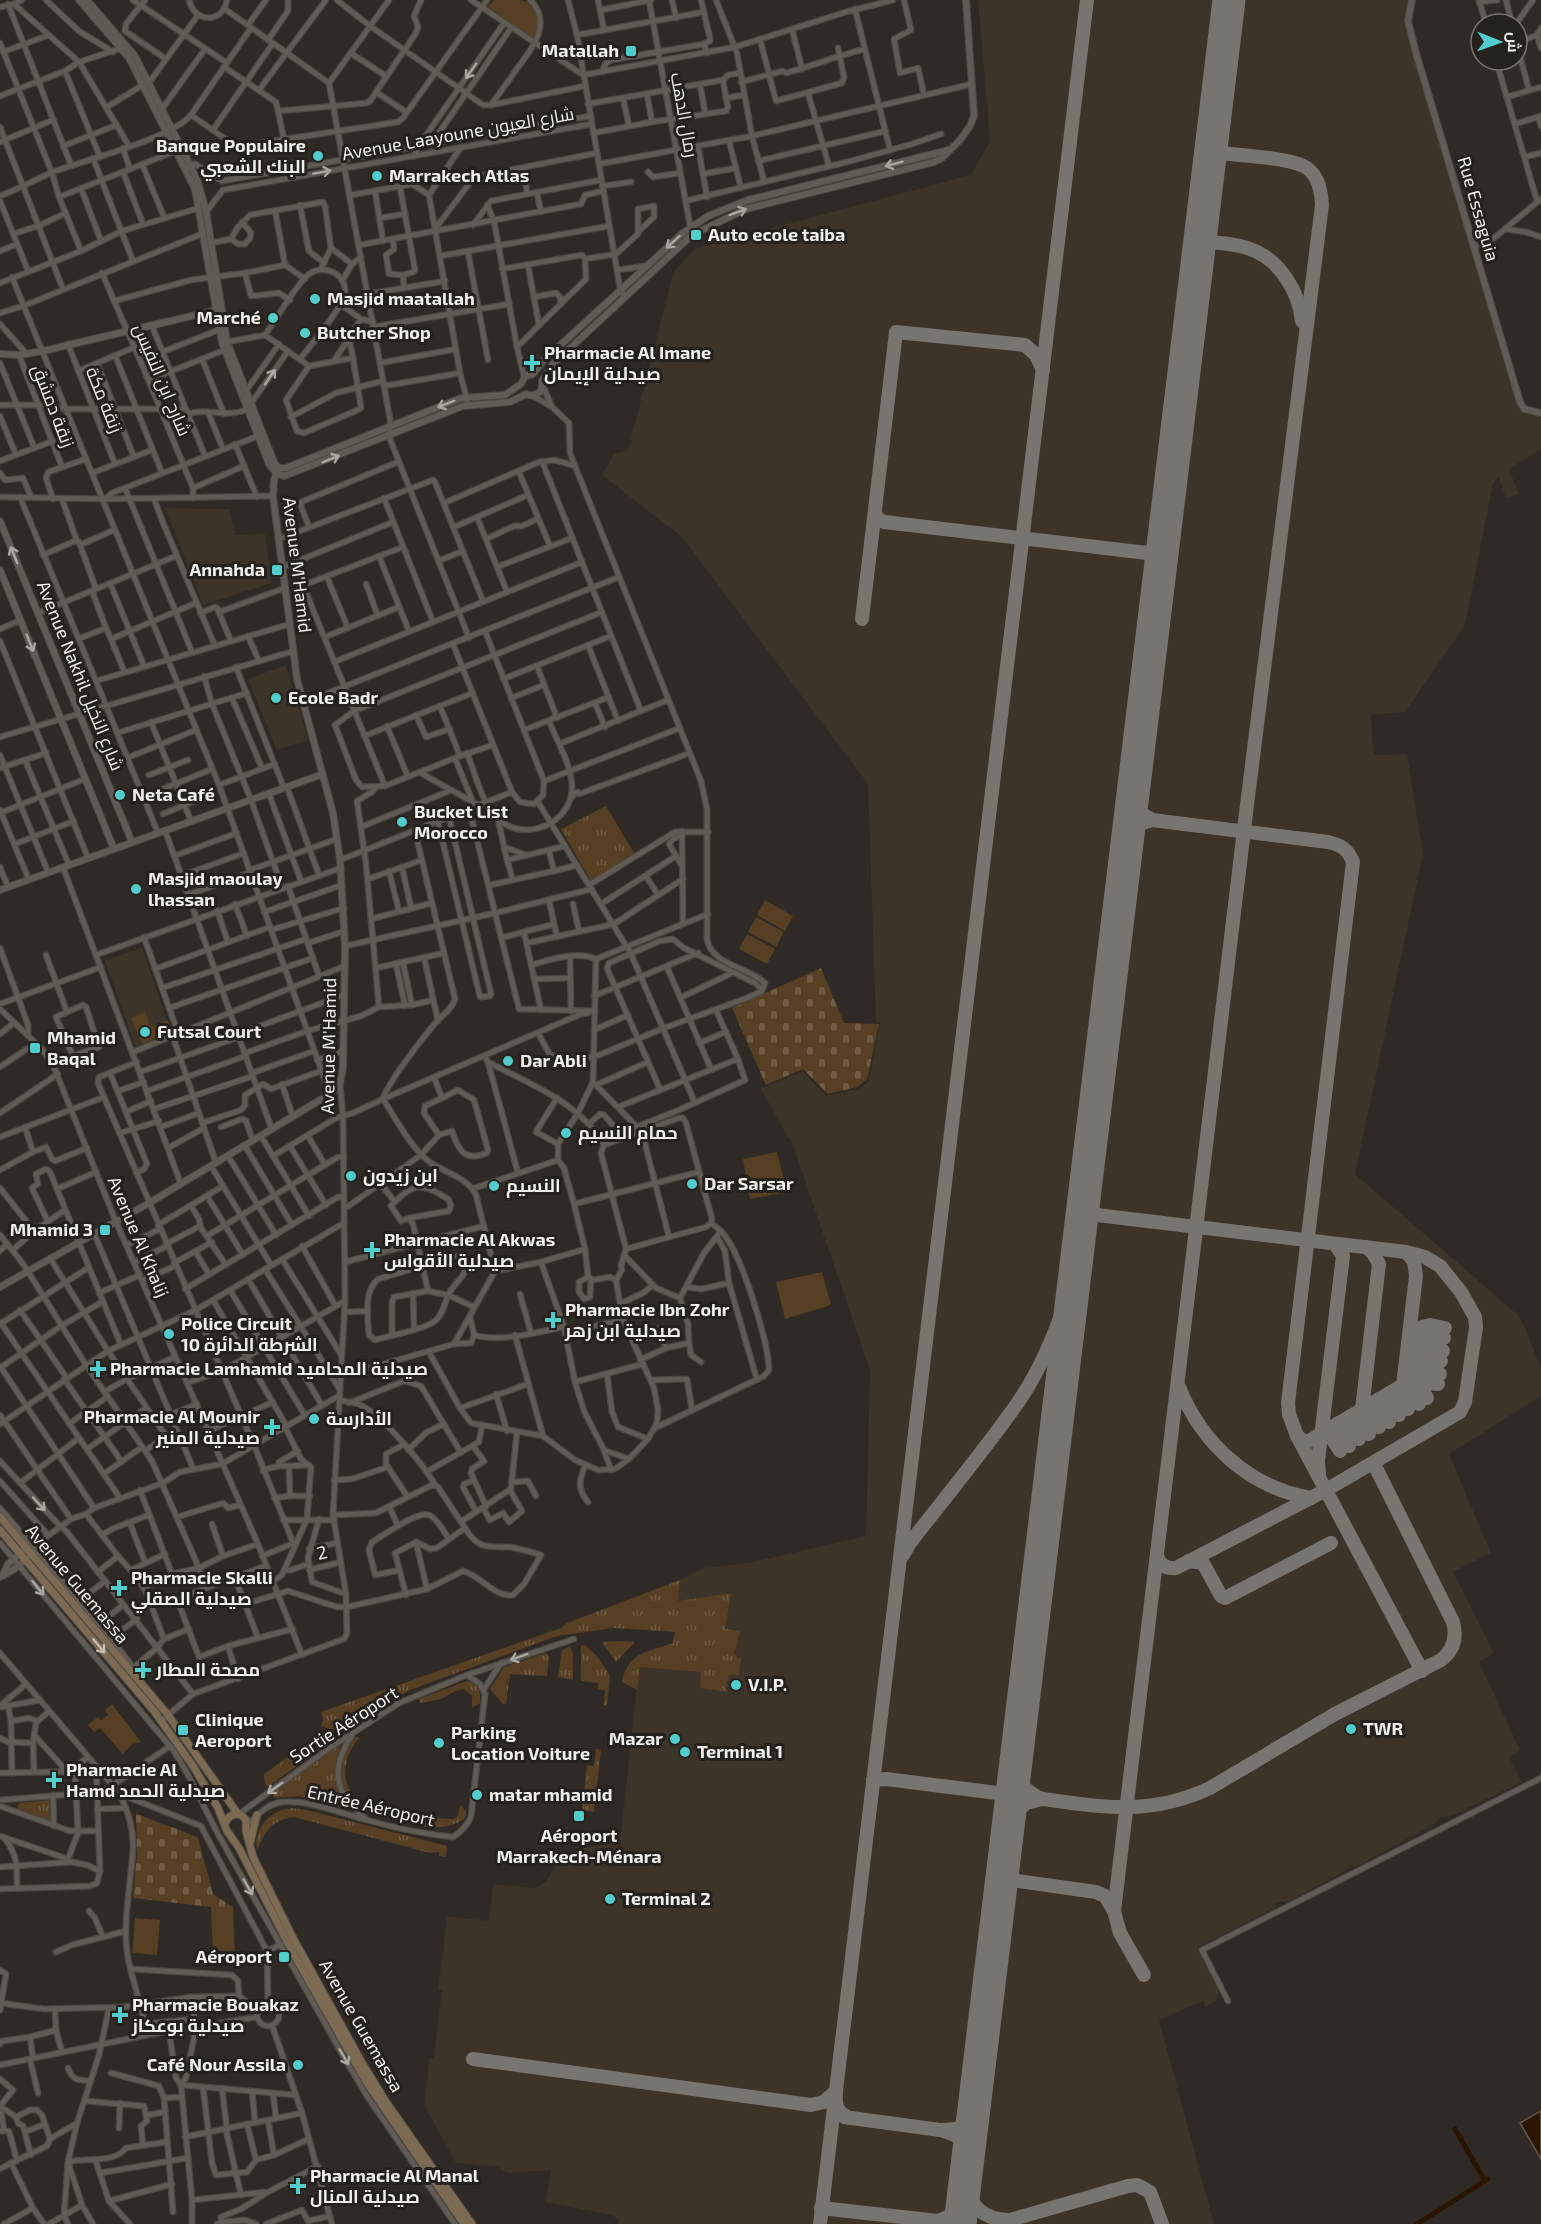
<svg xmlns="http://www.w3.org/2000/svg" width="1541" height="2224" font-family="'Exo 2',Cairo,sans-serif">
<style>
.built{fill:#3c3329}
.grass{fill:url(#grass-tufts)}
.cemetery{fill:url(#cemetery-stones)}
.park{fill:#563f23}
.water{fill:#291500;stroke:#665747;stroke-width:1.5}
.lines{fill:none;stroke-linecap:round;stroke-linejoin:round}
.canal{stroke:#291500;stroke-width:5}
.taxiway{stroke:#787470;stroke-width:14}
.runway{stroke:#787470;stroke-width:33}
.minor-casing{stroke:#4c4843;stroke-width:7}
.tertiary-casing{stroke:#4c4843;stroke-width:8}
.secondary-casing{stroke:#4c4843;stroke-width:9}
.minor{stroke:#605b55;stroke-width:4.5}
.tertiary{stroke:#605b55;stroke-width:6}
.secondary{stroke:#7d6a52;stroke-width:7}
.oneway{stroke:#aaa6a0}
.oneway2{stroke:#c4baae}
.poi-dot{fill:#52cdcd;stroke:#25211c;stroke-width:2}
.labels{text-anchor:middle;stroke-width:6;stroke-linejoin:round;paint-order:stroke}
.poi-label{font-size:18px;font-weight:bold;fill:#f3f0ec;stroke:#25211c;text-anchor:start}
.street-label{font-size:18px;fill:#f3f0ec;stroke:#25211c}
</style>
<defs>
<pattern id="grass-tufts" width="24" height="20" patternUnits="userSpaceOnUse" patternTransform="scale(1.5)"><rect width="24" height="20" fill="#563f23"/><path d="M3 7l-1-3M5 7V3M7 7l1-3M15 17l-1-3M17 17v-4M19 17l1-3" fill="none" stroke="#6f5b43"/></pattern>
<pattern id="cemetery-stones" width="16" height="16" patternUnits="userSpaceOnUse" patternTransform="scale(1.5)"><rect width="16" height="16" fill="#563f23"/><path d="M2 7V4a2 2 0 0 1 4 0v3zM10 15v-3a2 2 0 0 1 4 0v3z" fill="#6f5b43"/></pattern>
</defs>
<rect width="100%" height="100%" fill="#2f2a25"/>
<g class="built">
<polygon points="978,0 1409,0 1404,22 1520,411 1541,416 1541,449 1509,469 1519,494 1506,499 1499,477 1493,483 1465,625 1405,712 1371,715 1374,755 1407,754 1423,854 1355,1174 1518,1315 1524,1325 1541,1369 1541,1396 1449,1454 1491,1553 1453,1572 1494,1653 1479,1662 1520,1750 1509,1757 1522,1782 1449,1817 1440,1818 1434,1824 1356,1867 1351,1865 1345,1871 1286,1903 1281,1901 1275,1904 1275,1908 1198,1947 1219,1991 1216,2001 1206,2007 1203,2001 1159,2020 1214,2224 618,2224 619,2220 612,2215 545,2202 551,2170 507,2173 498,2167 456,2163 424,2105 429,2059 434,2057 442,1990 438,1990 447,1916 489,1921 493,1884 532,1888 540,1886 546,1881 556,1866 567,1854 583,1847 604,1845 612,1839 614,1834 621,1834 639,1667 671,1669 680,1580 704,1568 753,1562 866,1536 870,1370 790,1137 788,1138 761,1089 803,1071 826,1096 858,1089 869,1081 880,1023 876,1023 868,784 682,537 602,475 614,454 628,451 673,273 694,249 971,175 990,141"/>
<polygon points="165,508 229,509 235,535 265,534 272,583 203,605"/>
<polygon points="286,665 308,740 277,750 248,679"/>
<polygon points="142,947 172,1036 139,1048 135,1045 105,961"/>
</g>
<g class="grass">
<polygon points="606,806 634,853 591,881 561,829"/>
<path d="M 680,1580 L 678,1601 L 731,1593 L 725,1629 L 740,1631 L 734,1654 L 737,1655 L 737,1658 L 741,1658 L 739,1675 L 729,1675 L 728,1681 L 726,1681 L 727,1692 L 700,1688 L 701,1672 L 640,1667 L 637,1690 L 622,1682 C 628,1651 649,1652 673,1643 L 675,1632 L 613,1628 L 557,1636 L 410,1690 L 369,1713 L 340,1733 L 321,1726 L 323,1720 L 321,1712 L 561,1628 L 567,1623 Z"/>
<polygon points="622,1641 635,1642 616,1662 602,1642"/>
<polygon points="585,1645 596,1655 610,1675 607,1706 604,1705 605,1690 598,1689 598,1683 581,1681 581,1646"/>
<polygon points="570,1646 573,1654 573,1680 558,1677 562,1650"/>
<polygon points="546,1653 549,1657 547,1676 510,1674 506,1704 503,1704 490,1689 504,1667"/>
<path d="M 467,1681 C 479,1684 481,1692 480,1703 L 472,1708 L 472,1696 L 464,1689 L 455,1691 L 441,1699 L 420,1703 L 419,1699 Z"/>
<polygon points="323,1732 337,1737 269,1786 265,1785 264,1774"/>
<path d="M 357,1736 L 359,1738 C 343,1757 338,1784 360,1802 C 369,1809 381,1811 392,1815 L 390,1818 C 381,1815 367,1813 359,1807 C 335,1791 336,1753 357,1736 Z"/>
<path d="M 341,1744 C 331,1779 333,1781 352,1811 L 299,1796 L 274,1798 L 274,1793 L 279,1788 Z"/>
<polygon points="596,1749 601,1750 594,1812 582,1810 587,1765 594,1766"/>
<polygon points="50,1800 52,1823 17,1810 19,1803"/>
<path d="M 460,1805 L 466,1811 L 466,1816 C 456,1830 419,1831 407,1820 L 407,1816 L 453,1819 L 458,1816 Z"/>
<path d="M 292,1808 L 307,1810 L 447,1846 L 446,1857 L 439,1856 L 439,1852 L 430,1853 L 294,1817 C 272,1820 264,1832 257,1851 C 253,1828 270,1810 292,1808 Z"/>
</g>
<g class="cemetery">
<polygon points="821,968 844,1023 879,1024 867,1079 857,1087 828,1094 803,1069 766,1085 732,1008"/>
<path d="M 136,1813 C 157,1823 178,1828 198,1838 L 213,1894 L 233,1907 L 211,1907 L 133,1898 L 137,1853 Z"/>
</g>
<g class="park">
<path d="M 495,0 C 503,0 512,0 520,0 C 540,3 544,26 533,39 L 487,6 Z"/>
<polygon points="765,900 793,916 785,931 757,915"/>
<polygon points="756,917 784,932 776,947 748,932"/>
<polygon points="747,934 775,949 767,964 739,949"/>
<polygon points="145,1012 151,1027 168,1020 172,1030 142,1044 131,1018"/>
<polygon points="777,1152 787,1192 750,1199 743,1159"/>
<polygon points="822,1272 831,1305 785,1319 776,1282"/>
<polygon points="112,1704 141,1742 132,1744 123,1754 100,1728 94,1732 88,1725 98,1717 101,1720 108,1715 105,1710"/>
<polygon points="211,1907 233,1907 235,1955 213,1956"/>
<polygon points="135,1918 160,1920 157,1955 132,1953"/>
</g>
<polygon class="water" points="1541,2111 1541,2159 1520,2123"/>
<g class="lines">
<g class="canal">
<polyline points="1455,2129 1485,2181"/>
<polyline points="1417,2224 1488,2179"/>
</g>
<g class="taxiway">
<polyline points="1229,0 1229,2"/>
<path d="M 1200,241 C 1216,243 1235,243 1250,249 C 1279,259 1299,291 1302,321"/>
<polyline points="875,512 877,518 884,522 1147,553"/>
<polyline points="1162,565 1152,555 1147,553 1156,551 1163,544"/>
<polyline points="862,619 896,332 1025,345 1036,355 1043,370"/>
<path d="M 1152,820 L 1328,842 C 1341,845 1348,849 1353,862 L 1288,1403 L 1289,1414 L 1297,1436 L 1422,1671"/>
<polyline points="1129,838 1136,825 1152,820 1139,812 1134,795"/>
<path d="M 1097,1215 L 1406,1252 L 1425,1257 L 1440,1266 L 1461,1292 L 1475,1317 L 1476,1327 L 1465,1402 L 1460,1412 L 1326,1490 L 1176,1568 C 1166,1569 1160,1565 1157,1556"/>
<polyline points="1082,1227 1087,1219 1097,1215 1087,1207 1085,1197"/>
<polyline points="1420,1340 1428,1336 1444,1338"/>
<polyline points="1418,1353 1423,1348 1443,1351"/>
<polyline points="1417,1365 1424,1359 1441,1361"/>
<polyline points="1415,1374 1420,1371 1440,1374"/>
<polyline points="1412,1382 1438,1384"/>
<path d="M 1405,1384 C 1418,1383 1421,1387 1427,1398"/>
<polyline points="1403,1385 1415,1377 1422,1327 1430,1325 1445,1328"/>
<path d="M 1179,1387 C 1202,1444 1250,1488 1311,1498"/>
<polyline points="1405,1387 1410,1389 1419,1404"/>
<polyline points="1390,1393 1397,1393 1408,1409"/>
<path d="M 1379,1399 C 1392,1398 1394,1405 1399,1415"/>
<polyline points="1368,1406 1380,1408 1389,1422"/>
<polyline points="1362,1409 1379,1264 1373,1253 1366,1247"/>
<polyline points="1360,1411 1369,1413 1379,1427"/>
<path d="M 1350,1417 C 1362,1416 1364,1425 1369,1434"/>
<polyline points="1338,1423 1351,1424 1359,1439"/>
<polyline points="1328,1429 1339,1430 1349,1446"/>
<polyline points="1323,1433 1331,1437 1340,1451"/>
<polyline points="1297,1436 1303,1441 1309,1441 1403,1385 1416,1276 1414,1261 1406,1252"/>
<polyline points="1319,1474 1318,1461 1343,1256 1335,1244"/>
<path d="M 903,1555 L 910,1543 C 946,1496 985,1450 1019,1401 C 1046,1361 1064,1312 1076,1266"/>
<polyline points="1189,1561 1203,1563 1221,1596 1225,1598 1331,1543"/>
<path d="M 873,1780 L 886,1779 C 928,1784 971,1790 1013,1795 C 1085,1803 1140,1821 1210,1788 L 1335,1714 L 1441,1660 C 1454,1650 1457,1637 1453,1622 L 1374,1464"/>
<path d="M 1011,1818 L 1026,1803 L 1042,1799 C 1030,1794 1021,1787 1016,1775"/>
<polyline points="1004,1879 1096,1892 1105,1896 1114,1911"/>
<path d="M 1144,1975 L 1120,1933 L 1114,1911 L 1246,813 L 1322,205 C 1321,191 1319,177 1307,168 C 1291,157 1233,155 1211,152"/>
<path d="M 473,2059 L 811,2105 L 824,2102 L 836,2091 C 835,2105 836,2113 850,2118"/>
<polyline points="844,2117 940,2130"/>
<path d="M 969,2154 C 965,2138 955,2134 940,2130 C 956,2130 967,2129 974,2114"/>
<path d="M 966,2181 C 970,2207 983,2220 1010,2220 L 1128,2186 L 1137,2185 L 1150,2192 L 1162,2224"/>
<polyline points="821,2208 938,2221 955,2214 964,2200"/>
<polyline points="820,2224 1087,0"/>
</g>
<polyline class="runway" points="960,2224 1229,0"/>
<g class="minor-casing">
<g id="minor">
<polyline points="46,0 79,31 113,52"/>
<polyline points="133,0 227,63"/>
<polyline points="145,0 126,24 125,31 166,59"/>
<path d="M 189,0 C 194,23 223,24 227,0"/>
<polyline points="337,0 370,26 483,105 491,105 585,86"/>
<polyline points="471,0 583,75 735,47 846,12 893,0"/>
<polyline points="568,0 577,35 620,288 624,296"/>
<polyline points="598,0 604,30"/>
<polyline points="649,0 691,231"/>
<polyline points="672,0 676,18"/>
<polyline points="701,0 710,38 710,41 704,44"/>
<polyline points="716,0 737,53 752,136 764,181"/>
<polyline points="904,0 911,30 894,39 900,73 918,68 924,95"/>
<polyline points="1479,0 1486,24"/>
<polyline points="1506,0 1512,24"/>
<polyline points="1479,2 1497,0"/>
<polyline points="8,4 71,165"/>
<polyline points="14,4 79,62 129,146"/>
<polyline points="0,7 14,4 22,0"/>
<polyline points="225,9 329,83 390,419 390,439 469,638"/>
<polyline points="855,9 890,150"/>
<polyline points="601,10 651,0"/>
<polyline points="1516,24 1533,0"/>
<polyline points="248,25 266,0"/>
<polyline points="1541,28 1537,35 1541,48"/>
<polyline points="792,29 802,69"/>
<polyline points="577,35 704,12"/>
<polyline points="760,39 776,101 842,83 844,77 838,48"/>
<polyline points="268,40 288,11 288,0"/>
<polyline points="0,43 52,173 59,197 81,251"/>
<polyline points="1517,43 1537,35"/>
<polyline points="1517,45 1529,90"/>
<polyline points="3,52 49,35"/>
<polyline points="352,54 386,76"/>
<polyline points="1496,60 1537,201"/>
<polyline points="224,67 276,102 284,139"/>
<polyline points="65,71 100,157"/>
<polyline points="602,72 606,63 611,60 704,44 707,53"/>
<polyline points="723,80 726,98"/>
<path d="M 741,82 L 783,71 L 786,73 C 813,66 838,55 865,49"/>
<polyline points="329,83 389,0"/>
<polyline points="700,84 705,113"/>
<polyline points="259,90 326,0"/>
<polyline points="376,92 406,112"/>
<polyline points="808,93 829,166"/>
<polyline points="647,94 652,122"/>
<polyline points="0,96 65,71 79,62 122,48"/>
<polyline points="1507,97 1541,87"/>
<polyline points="623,98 629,126"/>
<polyline points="588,104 723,80 728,75 740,73"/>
<path d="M 491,105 C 499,94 508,82 516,70 C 531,50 554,23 530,0"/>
<polyline points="107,107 151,80 198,15"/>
<polyline points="162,109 205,49"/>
<polyline points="279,111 366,103 370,101 416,33 418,27 414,16 421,0"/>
<polyline points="191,115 234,145 240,146 398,122 403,118 487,0"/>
<polyline points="1538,117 1541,126"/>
<polyline points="1515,124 1541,116"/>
<polyline points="0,127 63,289"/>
<polyline points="213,130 273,43"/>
<polyline points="593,133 652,122 726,111 728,107 726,98 744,95"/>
<polyline points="729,141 741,188"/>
<polyline points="0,142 53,120"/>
<polyline points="63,146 117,125"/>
<polyline points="430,146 511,28"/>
<polyline points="698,146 707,197"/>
<polyline points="461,147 429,195 460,373 468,404"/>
<polyline points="123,148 130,169"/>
<polyline points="414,156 418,147 504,23"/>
<polyline points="1525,157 1541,153"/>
<polyline points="93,158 133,261"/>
<polyline points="758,161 886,131"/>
<polyline points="142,164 164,217"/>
<polyline points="599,164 752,136 972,84"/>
<polyline points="186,168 195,164 222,181 590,116"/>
<polyline points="524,168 527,194"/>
<polyline points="123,172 143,224"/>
<polyline points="648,172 653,177 680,173"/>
<polyline points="703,174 736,168"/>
<polyline points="602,186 631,182"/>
<polyline points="81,188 101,241"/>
<polyline points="375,191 383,241"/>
<polyline points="537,192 541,212"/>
<polyline points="351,195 412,184 429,195"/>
<path d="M 0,196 C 19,189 36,179 55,171 C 86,160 172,138 191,115 L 251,28"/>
<polyline points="59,197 176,151"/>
<polyline points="0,201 28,271"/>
<polyline points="685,201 847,162 912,144 941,134"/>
<polyline points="300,205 309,251 323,262"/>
<polyline points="487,205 494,221 517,347 524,377"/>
<polyline points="275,210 285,265 305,279"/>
<polyline points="206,212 223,190 592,124"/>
<polyline points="380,218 405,214"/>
<polyline points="473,225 491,201 601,180"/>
<polyline points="435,229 472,180 478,176 597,153"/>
<polyline points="1505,229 1526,232 1541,237"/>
<polyline points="13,234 38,226 66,213"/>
<polyline points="231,239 238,227 250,215 323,202 325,206 331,248 321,269"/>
<polyline points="393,240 394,249 386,255 389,274 403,275"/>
<polyline points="211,243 231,239 238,244 245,244 250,238 251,233 242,222"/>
<polyline points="359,245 581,204 585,195 603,191"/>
<polyline points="1474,247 1494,238 1541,199"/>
<polyline points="331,248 352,264 361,257"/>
<polyline points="0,251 17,244"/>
<polyline points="468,252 488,360"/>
<polyline points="440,256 609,226"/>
<polyline points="528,265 539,325"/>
<polyline points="502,269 582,255 585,259 616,254 638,234 638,209 654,206 654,217 639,231"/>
<polyline points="617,270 646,266"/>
<polyline points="102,273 143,367 193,488 193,498"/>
<polyline points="245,273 251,296 279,293 290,300"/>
<polyline points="12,277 219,785 330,1094"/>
<polyline points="342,281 352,264"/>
<polyline points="0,283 81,251 122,231 199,208"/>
<polyline points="404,288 445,281"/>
<polyline points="368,294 404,288 403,275 413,272 415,270 400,187"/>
<polyline points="534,297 556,293 560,297 561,304"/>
<polyline points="114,301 191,280 245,273 285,265"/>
<polyline points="340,304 361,319 373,322"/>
<polyline points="0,313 23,306 204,233"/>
<polyline points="0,324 27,354"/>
<polyline points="152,326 205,456"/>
<polyline points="373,327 509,304"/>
<path d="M 265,335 C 275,321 297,283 309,274 C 324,263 347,274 345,294 C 343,307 310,346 300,359"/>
<polyline points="265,335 309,366"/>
<polyline points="349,338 353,358"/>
<polyline points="226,342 265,335"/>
<polyline points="68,344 115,464"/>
<polyline points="517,347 586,279 585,259"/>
<polyline points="162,352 221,329"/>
<polyline points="19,355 62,467"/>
<polyline points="115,355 162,473"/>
<polygon points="353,358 361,407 360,409 304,433 297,431 286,400 309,366"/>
<polyline points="202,359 224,414"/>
<polyline points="334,361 361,319"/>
<polyline points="0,363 34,447"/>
<polyline points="97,363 134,457"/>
<polyline points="380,363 456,349"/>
<polyline points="78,371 135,347"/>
<polyline points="149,380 227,349"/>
<polyline points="384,386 460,373"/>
<polyline points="543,386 552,407"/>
<polyline points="246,391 279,344"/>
<path d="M 533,396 L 552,407 L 569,423 L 570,453 L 575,466 L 701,781 L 707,809 L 707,939 C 711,965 749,967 765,983 L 762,991 L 747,998 L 664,1028 L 594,1057 L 564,1058 L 550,1055 L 538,1033"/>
<polyline points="0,405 46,405 66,409 161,409"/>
<polyline points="162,412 185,408"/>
<polyline points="208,412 223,449"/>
<path d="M 188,414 C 207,407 228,419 247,409 L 288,351"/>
<polyline points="0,416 16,455"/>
<polyline points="291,417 336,393 383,381"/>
<polyline points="235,444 257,497"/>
<polyline points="0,461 53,441"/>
<polyline points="542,461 641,711"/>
<polyline points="519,472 550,546"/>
<polyline points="0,473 5,480 23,478 31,497"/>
<polyline points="92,473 152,450"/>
<polyline points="125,488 192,652"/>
<polyline points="193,488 244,466"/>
<polyline points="0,497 105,499 273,496"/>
<polyline points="20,497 96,681 290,624"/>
<polyline points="384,498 433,622"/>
<polyline points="53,499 46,478 48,472 86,459"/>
<polyline points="62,499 77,541"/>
<polyline points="105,499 112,493 258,436"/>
<polyline points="154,499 164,525 215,646"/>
<polyline points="444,503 539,462 555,460 575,466"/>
<polyline points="477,517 507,592"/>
<polyline points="309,527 301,506 301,502 398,462"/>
<polyline points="454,527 528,495"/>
<polyline points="279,539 433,480 435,482 483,601"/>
<polyline points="486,539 514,526 522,526 537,519"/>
<polyline points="80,545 114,530"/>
<polyline points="43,555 75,541 79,542 96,589"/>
<polyline points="379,556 409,631"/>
<polyline points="438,561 463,551"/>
<polyline points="294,563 385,786"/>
<polyline points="283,567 393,522"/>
<polyline points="497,567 572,538"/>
<polyline points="327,577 348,628"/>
<polyline points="110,583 144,666"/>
<polyline points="366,584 378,616"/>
<polyline points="304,585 403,547"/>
<polyline points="92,591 106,628"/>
<polyline points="219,612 285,588"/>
<polyline points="38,613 176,556"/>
<polyline points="200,613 215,607 217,608 231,641"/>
<polyline points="0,629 21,620"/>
<polyline points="248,636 259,661"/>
<polyline points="325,637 399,607"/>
<polyline points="78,639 106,628 111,639"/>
<polyline points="0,641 88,858"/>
<polyline points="453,644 512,792 520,802 534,804 543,795 544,781 485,631"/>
<polyline points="588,645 618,721"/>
<polyline points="334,662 582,562"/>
<polyline points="537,666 557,718"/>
<polyline points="236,667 284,788"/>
<polyline points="124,671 111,639 196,603"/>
<polyline points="204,676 212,704 251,800 282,887"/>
<polyline points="503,679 611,636"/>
<polyline points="96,681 158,833"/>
<polyline points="232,698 262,768"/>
<polyline points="511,698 544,685"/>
<polyline points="303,703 619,577"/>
<polyline points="595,703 605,727"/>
<polyline points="440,706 460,756"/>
<polyline points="416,715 426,737 450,729"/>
<polyline points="151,722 191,821"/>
<polyline points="387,726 408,777"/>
<polyline points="524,730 609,697"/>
<polyline points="117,733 247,693"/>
<polyline points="364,736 473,693"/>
<polyline points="0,737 294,651"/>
<polyline points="559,744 668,700"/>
<polyline points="493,745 460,756 385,786 362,787 356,780 335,725 354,711 602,612"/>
<path d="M 467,753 C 475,773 481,800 495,816 C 521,845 573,825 572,786 C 571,764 557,741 549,721"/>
<polyline points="0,755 48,872"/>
<polyline points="127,758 196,730"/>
<polyline points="455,758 472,800"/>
<polyline points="25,760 69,865"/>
<polyline points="0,768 46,753"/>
<polyline points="419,772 478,805"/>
<polyline points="149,775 188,760"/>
<polyline points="544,781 680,728"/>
<polyline points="219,785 275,764"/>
<polyline points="287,787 319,875"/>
<polyline points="376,787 372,792 357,801 366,864 379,1007"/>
<polyline points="269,794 301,881"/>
<polyline points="573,796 572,794 578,792 579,794 690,753"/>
<polyline points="143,797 212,769"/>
<polyline points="538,802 631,954 695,1103"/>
<polyline points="469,808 519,1009 595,1011"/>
<polyline points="0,810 29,880"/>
<polyline points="0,813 85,779"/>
<polyline points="163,814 204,797"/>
<polyline points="498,819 507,860 565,846"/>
<polyline points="438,822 480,997 490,996 491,994 449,817"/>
<polyline points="361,827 449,791"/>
<polyline points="165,830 272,1130"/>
<polyline points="682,831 683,924"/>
<polyline points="682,836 674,838 669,844 682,866"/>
<polyline points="15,844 74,821"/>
<polyline points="504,847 526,855"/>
<polyline points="174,856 237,833"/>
<polyline points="340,860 512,792"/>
<polyline points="507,860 513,880"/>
<polyline points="0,867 8,887"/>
<polyline points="63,867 181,1184"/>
<polyline points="402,867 411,908"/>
<polyline points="250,870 337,839"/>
<polyline points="389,871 399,911"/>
<polyline points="554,871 577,865"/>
<polyline points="181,876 244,853"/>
<polyline points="646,876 658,895"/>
<polyline points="368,879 422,860"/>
<polyline points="490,885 554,871 549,851"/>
<polyline points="589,885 675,832 708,832"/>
<polyline points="288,886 319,976"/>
<polyline points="188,895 251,872"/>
<polyline points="549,900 557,937"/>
<polyline points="235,904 247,936"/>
<polyline points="573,904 579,931"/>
<polyline points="601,904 676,856"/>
<polyline points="217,910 228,942"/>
<polyline points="264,912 342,885"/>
<polyline points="371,919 432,903"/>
<polyline points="271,930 344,908"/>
<polyline points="524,932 541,1010"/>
<polyline points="144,937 178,1033"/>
<polyline points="501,938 554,924"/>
<polyline points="308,943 345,931"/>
<polyline points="527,943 614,924 683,879"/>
<polyline points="345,946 495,913 592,889"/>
<polyline points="0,948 28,1025 28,1036"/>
<polyline points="46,955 67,1012"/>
<polyline points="96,955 341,868"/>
<polyline points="570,956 571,1011"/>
<polyline points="424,957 438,1021"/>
<polyline points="596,959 593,1082 578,1113 558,1144 558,1160 564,1168 574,1204 585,1249 588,1276 593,1280 610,1277 616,1280"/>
<polyline points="403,963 412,1005"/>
<polyline points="396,964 405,1006"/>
<path d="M 531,965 C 550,960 578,950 596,959 L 708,914"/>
<polyline points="667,967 711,1069"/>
<polyline points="376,968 444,953"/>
<polyline points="155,969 270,927"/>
<polyline points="535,979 570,978"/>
<polyline points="162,988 306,939"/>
<polyline points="594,996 698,953"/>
<polyline points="680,998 734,972"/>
<polyline points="0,1004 101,967"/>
<polygon points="83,1005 86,1007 99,1047 73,1056 56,1017"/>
<polyline points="169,1008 313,958"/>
<polyline points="0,1009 42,1049 54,1067 116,1222 258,1544 302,1655"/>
<polyline points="594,1030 628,1015"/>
<polyline points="0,1034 14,1023"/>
<polyline points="238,1034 344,995"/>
<polyline points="173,1037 216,1163"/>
<polyline points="699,1043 726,1032"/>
<polyline points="133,1052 345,966"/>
<polyline points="245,1053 307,1031 361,1016 379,1007 412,1005 433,1000"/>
<polyline points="317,1060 343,1051"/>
<polyline points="137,1062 99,1077 98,1083 256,1450 294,1545"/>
<polyline points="488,1062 518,1173"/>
<polyline points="0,1067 36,1043"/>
<polyline points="140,1072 239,1037"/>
<polyline points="110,1073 147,1164 144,1169 136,1173"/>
<polyline points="252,1073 314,1051"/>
<polyline points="593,1082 642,1132 669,1237"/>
<polyline points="282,1084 293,1117"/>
<polyline points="596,1085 648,1062"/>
<polyline points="660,1089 609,973 607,968 609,963 660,941 673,939 684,948 755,983 762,990"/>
<polyline points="118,1091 144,1082"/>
<polyline points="147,1091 246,1056"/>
<polyline points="557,1098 536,1132 558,1144"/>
<path d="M 383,1099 C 387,1083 425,1035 437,1021 C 444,1014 452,1009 455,999 L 415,831"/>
<polyline points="383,1099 581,1014 588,1013"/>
<polyline points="618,1107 738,1059"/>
<polyline points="154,1109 253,1076"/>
<polyline points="126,1112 151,1101"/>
<polyline points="0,1113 58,1074"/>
<polyline points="202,1123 241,1110 245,1105 245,1095 263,1084 271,1089 321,1071"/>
<polyline points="589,1124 600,1114 604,1115 624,1138"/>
<polyline points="161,1127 199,1113"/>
<polyline points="221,1127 242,1119 246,1121 253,1141"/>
<polyline points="636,1127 679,1110 745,1080 738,1059 716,1010"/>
<polyline points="120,1133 159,1121"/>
<path d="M 439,1135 L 452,1131 C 458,1151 466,1162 487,1153 L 488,1150 L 474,1100 L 458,1090 L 442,1098"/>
<polyline points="261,1136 309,1216"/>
<polyline points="308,1136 325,1165"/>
<polyline points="0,1137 104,1097"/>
<polyline points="604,1145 679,1118 683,1118 686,1123 712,1219 711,1223 706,1227 626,1249"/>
<polyline points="245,1146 292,1225"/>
<polyline points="290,1146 326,1205"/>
<polyline points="168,1148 204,1128"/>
<polyline points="33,1152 46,1147 52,1159 55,1161 87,1148"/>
<polyline points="228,1156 276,1235"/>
<path d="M 273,1156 L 336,1118 L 353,1113 L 383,1099 C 396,1119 412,1150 431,1163 C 446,1173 468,1178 476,1195 L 495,1271 L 454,1344"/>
<polyline points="211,1166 271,1265"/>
<polyline points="0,1170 33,1152 25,1127"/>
<path d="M 380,1183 L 395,1202 C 416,1180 424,1185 448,1199 L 451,1205 L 449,1211 L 409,1218 L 413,1224 L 428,1291"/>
<polyline points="0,1188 34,1231"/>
<polyline points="57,1189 96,1172"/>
<polyline points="472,1189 558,1160"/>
<polyline points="207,1196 243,1255"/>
<polyline points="395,1202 391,1206 401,1221 409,1218"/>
<polyline points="574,1204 699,1172"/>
<polyline points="191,1206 199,1219 201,1228 226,1265"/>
<polyline points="344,1208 350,1205 421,1155 439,1135 424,1113 425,1106 442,1098 434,1077"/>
<polyline points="48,1222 32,1188 38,1184 36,1174 46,1169 50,1172 121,1345"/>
<polyline points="158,1225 223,1186"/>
<polyline points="94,1233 193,1468"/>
<polyline points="0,1235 24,1265 86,1365 152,1461 199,1568 205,1589"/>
<polyline points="207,1236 338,1157 344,1157"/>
<polyline points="717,1237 725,1251 729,1283 757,1380"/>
<polyline points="166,1244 200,1226"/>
<polyline points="127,1245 160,1229"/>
<polyline points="302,1246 335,1305"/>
<polyline points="13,1250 34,1231 65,1210"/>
<polyline points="0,1251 7,1244"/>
<polyline points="195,1251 209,1274"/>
<polyline points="624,1255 656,1288 680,1298"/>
<polyline points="50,1258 108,1351 166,1436 145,1451"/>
<polyline points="282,1259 340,1353"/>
<polyline points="135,1262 167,1246"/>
<polyline points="345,1262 484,1226"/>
<polyline points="541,1262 564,1327 575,1382 584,1411 604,1450 611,1470"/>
<polyline points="174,1263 212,1242"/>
<polyline points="265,1269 340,1390"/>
<polyline points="495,1271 541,1262 585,1249"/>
<polyline points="588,1277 579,1282 579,1292 584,1299 590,1297 591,1280"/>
<polyline points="248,1279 321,1404"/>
<polyline points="143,1280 175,1266"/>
<polyline points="687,1287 701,1289 729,1283"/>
<polyline points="185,1289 338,1197 344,1197"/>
<polyline points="230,1290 304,1414"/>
<polyline points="99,1293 140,1275"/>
<polyline points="413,1293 414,1329"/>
<polyline points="520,1294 531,1333"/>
<polyline points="213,1300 286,1425"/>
<polyline points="622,1303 643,1293 653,1285"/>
<polyline points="20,1310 66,1377"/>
<polyline points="345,1312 368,1311"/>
<polyline points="1,1323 120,1498"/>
<polyline points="0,1324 88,1268"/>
<polyline points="658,1329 666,1348"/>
<polyline points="565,1333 623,1320"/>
<path d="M 392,1335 L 392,1302 L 394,1297 L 428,1291 L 448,1295 C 454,1282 466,1279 467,1261 L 463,1256 L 458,1256 L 378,1279 C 363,1292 368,1318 369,1335 L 375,1340 C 388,1336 426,1329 435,1321 C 442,1316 445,1303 448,1295 L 474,1307"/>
<path d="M 474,1335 C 502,1343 536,1332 564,1327"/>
<polyline points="515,1335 543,1436"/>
<polyline points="689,1343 691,1355 701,1362"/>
<path d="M 429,1352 L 460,1408 L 471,1423 L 543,1436 L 575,1460 L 598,1470 L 615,1469 L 629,1459 L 648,1439 L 657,1423 L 658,1410 L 654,1388 L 623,1320 L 616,1280 L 622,1270 L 621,1266 L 626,1249 L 601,1153 L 604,1145 C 579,1102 530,1084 488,1062 L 485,1057"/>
<polyline points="640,1360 666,1348 689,1343 688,1324 680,1298 704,1253 721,1231"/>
<polyline points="0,1366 94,1508"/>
<polyline points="0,1368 61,1326 102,1302"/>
<polyline points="607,1374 612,1412 618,1427 648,1439"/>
<polyline points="341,1376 454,1344 471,1343 474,1335 470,1317"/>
<polyline points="64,1379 122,1462"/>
<polyline points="651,1380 687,1379 692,1410"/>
<polyline points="575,1382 643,1364"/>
<polyline points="187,1383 221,1371 247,1357 345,1301"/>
<polyline points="104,1392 127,1379 175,1357"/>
<polyline points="496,1394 507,1431"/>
<path d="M 340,1400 C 346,1402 353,1402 358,1404 C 379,1411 424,1465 435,1485"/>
<polyline points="349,1403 404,1381 421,1386 461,1453"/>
<polyline points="460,1408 528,1384"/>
<polyline points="172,1414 197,1404"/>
<polyline points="0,1415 71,1519"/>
<polyline points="0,1424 108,1351 194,1311 344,1223"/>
<polyline points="69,1424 107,1397"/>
<path d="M 655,1428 L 764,1376 L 769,1370 C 768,1341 743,1259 725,1236 C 722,1231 716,1227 711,1223"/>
<polyline points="208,1431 273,1402"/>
<polyline points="403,1445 386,1454 386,1464 407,1496"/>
<polyline points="473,1446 484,1461 472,1469 471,1473 486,1506"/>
<polyline points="87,1449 146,1408"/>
<polyline points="408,1450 427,1432 444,1424"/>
<polyline points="604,1450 629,1459"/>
<polyline points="0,1461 60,1526 67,1532 193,1694"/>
<polyline points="279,1462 298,1451"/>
<path d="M 585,1466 C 579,1481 577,1489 588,1502"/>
<polyline points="289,1467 290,1496"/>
<path d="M 263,1471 C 275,1464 295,1466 309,1465"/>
<polyline points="428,1471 479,1442 482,1426"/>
<polyline points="104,1474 142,1447"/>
<polyline points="334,1480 352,1479 388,1467"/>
<polyline points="474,1480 464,1484 463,1487 476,1511"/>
<polyline points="0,1481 48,1535"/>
<polyline points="511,1482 528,1481 536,1496"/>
<polyline points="20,1483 79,1438"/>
<polyline points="140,1490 172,1574"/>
<polyline points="274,1498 290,1496 310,1496"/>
<polyline points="389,1506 398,1526"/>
<polyline points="0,1508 111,1638 133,1667"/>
<polyline points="483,1508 490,1520 503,1513 509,1522 522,1511 510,1490"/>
<polyline points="86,1514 118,1556 138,1579 146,1592 164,1639 157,1648 133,1668"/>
<polyline points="333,1515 376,1513 430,1486 435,1485 438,1487 465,1528 437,1548 430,1549 416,1542 395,1553 406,1595"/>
<polyline points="177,1517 223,1503 228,1508 240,1505"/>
<polyline points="319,1519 308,1558 312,1582 346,1594"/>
<polyline points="283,1520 334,1520"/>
<polyline points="462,1521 511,1489 517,1432"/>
<polyline points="130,1523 145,1562"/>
<polyline points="212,1524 223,1556"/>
<polyline points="102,1535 114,1528 149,1515"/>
<polyline points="416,1542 427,1589"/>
<polyline points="0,1543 174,1751 187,1773 219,1836 349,2066 367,2096 455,2224"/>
<polyline points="27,1547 31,1544 38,1543 71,1519 86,1514 94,1508 163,1483 180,1472 222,1464 340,1395"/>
<polyline points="309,1549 337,1543"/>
<polyline points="262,1556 292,1544"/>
<polyline points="265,1566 177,1599 199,1657 228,1646 293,1629"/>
<polyline points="131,1570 165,1554"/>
<polyline points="285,1570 291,1570 308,1564"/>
<polyline points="309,1570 341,1562"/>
<path d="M 400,1570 L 375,1575 L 369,1550 L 372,1542 C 383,1536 420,1508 431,1516 C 438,1520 444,1532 449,1539"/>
<polyline points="98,1572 118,1556"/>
<polyline points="235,1578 258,1638"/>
<polyline points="272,1582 282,1575 307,1519 311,1467 301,1459 285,1427"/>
<polyline points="143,1588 172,1574 199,1568 223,1556 258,1544"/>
<polyline points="79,1601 105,1581"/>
<path d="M 245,1604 L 288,1591 L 337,1607 L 347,1607 L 427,1589 L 463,1571 C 480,1575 495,1598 513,1595 L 524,1584 L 541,1555 C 531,1552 519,1548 509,1547 C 486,1547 478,1549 465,1528"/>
<polyline points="99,1624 123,1605"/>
<polyline points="111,1638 137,1619"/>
<polyline points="164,1639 189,1629"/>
<polyline points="228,1646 238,1679"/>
<path d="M 0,1653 L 120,1794 C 128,1812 134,1829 133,1849 C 131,1883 123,1918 127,1952 C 131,1980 143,2006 147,2035"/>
<polyline points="484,1689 501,1663"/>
<polyline points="1,1705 26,1684"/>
<polyline points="8,1705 11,1721 12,1773"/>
<polyline points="0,1707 40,1700"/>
<polyline points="11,1721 29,1718 37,1721"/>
<polyline points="161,1721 193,1694 344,1639 347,1634 346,1594 333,1515 345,1301 343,1116 340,1084"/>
<path d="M 352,1735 C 330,1768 334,1794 365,1818"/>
<polyline points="36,1737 62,1766 64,1771"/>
<polyline points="0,1738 8,1742 33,1743"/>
<polyline points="76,1771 78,1765 88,1757"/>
<polyline points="34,1772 33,1743 36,1723 48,1712"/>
<polyline points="0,1773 96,1771"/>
<polyline points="113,1785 170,1746"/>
<polyline points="120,1794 201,1826 267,1951 282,1944"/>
<polyline points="53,1795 54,1826"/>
<polyline points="0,1800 76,1794"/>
<polyline points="0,1806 70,1831 97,1831"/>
<polyline points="97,1809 126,1808"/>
<polyline points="239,1814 331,1747 399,1703 467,1675 574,1639"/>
<path d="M 248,1824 C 257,1816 265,1806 277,1803 C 302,1797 342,1814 367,1820 C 395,1828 424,1834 453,1837 C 461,1832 467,1826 471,1817 L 485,1694 L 480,1684 L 467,1675"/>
<polyline points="0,1836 68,1859"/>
<path d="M 5,1839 C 18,1855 17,1869 17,1888"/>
<polyline points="68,1859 78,1833 75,1771"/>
<polyline points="0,1867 71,1862 87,1865 100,1871"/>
<polyline points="0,1889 90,1886 97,1883 100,1871 96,1766"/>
<polyline points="89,1911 95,1918 103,1937"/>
<polyline points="267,1951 268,2004"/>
<polyline points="56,1952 72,1945 126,1931"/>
<polyline points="131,1969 232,1975 238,1981 239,1996"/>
<polyline points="0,1970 6,1974 0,2010"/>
<polyline points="1228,2001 1202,1950 1541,1778"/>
<polyline points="0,2003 44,2009 123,2007 191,1997 239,1996 258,2010"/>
<circle cx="268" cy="2015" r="11"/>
<polyline points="55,2009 56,2030 62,2052"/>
<polyline points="145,2024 194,2019"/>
<polyline points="272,2025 302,2113 332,2224"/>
<polyline points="169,2031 176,2078 181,2085 192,2200 192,2224"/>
<polyline points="0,2044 2,2041 30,2037"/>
<polyline points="33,2058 30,2037 56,2030"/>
<polyline points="30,2059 38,2093"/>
<polyline points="0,2065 147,2035 257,2017"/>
<path d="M 68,2068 C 73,2081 78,2080 91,2081"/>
<polyline points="111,2073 159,2086 164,2098"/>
<polyline points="0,2079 13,2090 0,2106 4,2130"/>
<polyline points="181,2085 296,2095"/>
<polyline points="181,2085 186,2078 196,2027 191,1997"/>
<polyline points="203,2087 212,2163 216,2175 247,2172 256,2160"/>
<polyline points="222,2088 227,2130"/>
<polyline points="252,2091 255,2122"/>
<polyline points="273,2093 276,2118"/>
<polyline points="85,2101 144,2106 147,2121 141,2126 143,2146"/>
<polyline points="0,2106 16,2117 18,2123 23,2126 31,2155"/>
<polyline points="147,2115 165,2112"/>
<polyline points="16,2117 30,2110 37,2110 42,2115 50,2139 77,2123"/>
<polyline points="268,2120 274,2155"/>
<polyline points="247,2124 256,2160 274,2155 309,2139"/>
<polyline points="119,2128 120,2103"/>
<polyline points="226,2130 241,2195"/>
<polyline points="0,2131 9,2131 17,2161"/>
<polyline points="25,2132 45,2124"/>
<polyline points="185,2137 302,2113"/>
<polyline points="95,2159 109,2201 172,2184"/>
<polyline points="0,2169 11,2163"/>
<polyline points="100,2173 188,2158"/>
<polyline points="192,2200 265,2192"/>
<polyline points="109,2201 130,2224"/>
<polyline points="173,2212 164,2098 181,2097"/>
<polyline points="222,2222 245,2220 256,2224"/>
<polyline points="4,2224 33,2208"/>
<polyline points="44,2224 33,2208 11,2163 47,2146 50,2139"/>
<polyline points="49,2224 82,2205"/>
<path d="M 68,2224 L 64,2216 L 68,2162 C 86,2157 114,2164 126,2148 L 167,2142"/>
<polyline points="93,2224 82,2205 68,2162 77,2123 99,2055 109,2008"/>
<polyline points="217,2224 222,2222 221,2217 241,2209 268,2192 318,2166"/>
<polyline points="266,2224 302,2210 308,2221 330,2216"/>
</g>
</g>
<g class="tertiary-casing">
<g id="tertiary">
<path d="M 79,0 L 129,58 L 195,189 L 222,343 L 269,464 L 276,473 L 284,476 L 463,406 L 510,402 L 526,394 C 533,397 538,395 542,389 L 542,381 L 553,364 L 692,235 L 746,209 L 934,162 L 942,158 L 960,140 L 970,126 L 974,116 L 966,0"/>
<polyline points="87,0 135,56 197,179 206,211 227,342 274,462 278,468"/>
<polyline points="1412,0 1408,21 1416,53 1520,402 1524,409 1541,413"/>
<polyline points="0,354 19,355 43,351 217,310"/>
<polyline points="278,468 286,468 461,398 505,395 521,384 525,376 533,374 544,360 683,233 708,216 748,200 949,150"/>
<polyline points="0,521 132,842"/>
<polyline points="0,570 114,849"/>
<polyline points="0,890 323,774"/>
<polyline points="0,1287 149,1203 330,1094 339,1087 343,1069 345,946 340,860 333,813 297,679 273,496 274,480 278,468"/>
<polyline points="3,1575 8,1564 27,1547"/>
<polyline points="0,1577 13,1570 32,1554"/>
</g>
</g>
<g class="secondary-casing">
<g id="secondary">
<polyline points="0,1517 168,1715 238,1814"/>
<polyline points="0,1530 154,1711 193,1766 218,1808 227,1831 239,1848 293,1953 367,2083 464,2224"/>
<path d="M 225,1824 C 229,1813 239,1811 246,1820 L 246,1831 L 253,1857 L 293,1938 L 361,2061 L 386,2102 L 472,2224"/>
<polyline points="250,1843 257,1815"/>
</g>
</g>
<use href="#minor" class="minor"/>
<use href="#tertiary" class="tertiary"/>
<use href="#secondary" class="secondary"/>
</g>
<defs><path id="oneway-shaft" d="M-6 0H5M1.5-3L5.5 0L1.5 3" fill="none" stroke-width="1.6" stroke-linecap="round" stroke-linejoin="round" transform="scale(1.5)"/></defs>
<g class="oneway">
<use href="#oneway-shaft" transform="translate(471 71) rotate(125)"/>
<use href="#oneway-shaft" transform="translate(894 164) rotate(165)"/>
<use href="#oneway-shaft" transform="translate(322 172) rotate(-10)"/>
<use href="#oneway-shaft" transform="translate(738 212) rotate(-21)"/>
<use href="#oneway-shaft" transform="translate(673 242) rotate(138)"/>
<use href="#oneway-shaft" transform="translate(270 377) rotate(-56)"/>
<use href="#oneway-shaft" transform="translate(446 404) rotate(158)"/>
<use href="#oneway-shaft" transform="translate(331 459) rotate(-22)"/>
<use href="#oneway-shaft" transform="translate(14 555) rotate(-112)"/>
<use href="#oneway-shaft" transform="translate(30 643) rotate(68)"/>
<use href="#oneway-shaft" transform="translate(39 1504) rotate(48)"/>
<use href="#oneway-shaft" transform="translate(38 1588) rotate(51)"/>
<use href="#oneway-shaft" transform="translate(519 1657) rotate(160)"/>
<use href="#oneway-shaft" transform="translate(275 1788) rotate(144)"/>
<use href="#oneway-shaft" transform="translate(248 1887) rotate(60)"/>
<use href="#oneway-shaft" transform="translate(344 2057) rotate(60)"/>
</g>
<use class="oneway2" href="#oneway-shaft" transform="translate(99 1646) rotate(50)"/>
<g class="poi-dot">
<rect x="625" y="45" width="12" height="12" rx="3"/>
<circle cx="318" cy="156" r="6"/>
<circle cx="377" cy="176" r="6"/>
<rect x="690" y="229" width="12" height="12" rx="3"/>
<circle cx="315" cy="299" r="6"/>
<circle cx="273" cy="318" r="6"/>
<circle cx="305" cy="333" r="6"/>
<path d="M529 354h6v6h6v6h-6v6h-6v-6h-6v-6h6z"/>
<rect x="271" y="564" width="12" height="12" rx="3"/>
<circle cx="276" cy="698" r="6"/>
<circle cx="120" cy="795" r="6"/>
<circle cx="402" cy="822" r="6"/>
<circle cx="136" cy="889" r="6"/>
<circle cx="145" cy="1032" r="6"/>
<rect x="29" y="1042" width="12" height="12" rx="3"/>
<circle cx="508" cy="1061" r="6"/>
<circle cx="566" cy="1133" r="6"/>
<circle cx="351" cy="1176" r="6"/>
<circle cx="692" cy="1184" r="6"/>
<circle cx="494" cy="1186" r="6"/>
<rect x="99" y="1224" width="12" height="12" rx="3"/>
<path d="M369 1241h6v6h6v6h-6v6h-6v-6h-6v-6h6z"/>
<path d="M550 1311h6v6h6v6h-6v6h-6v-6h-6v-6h6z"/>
<circle cx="169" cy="1334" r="6"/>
<path d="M95 1360h6v6h6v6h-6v6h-6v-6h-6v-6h6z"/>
<circle cx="314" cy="1419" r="6"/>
<path d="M269 1418h6v6h6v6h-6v6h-6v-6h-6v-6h6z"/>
<path d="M116 1579h6v6h6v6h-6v6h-6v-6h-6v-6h6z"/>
<path d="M140 1661h6v6h6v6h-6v6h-6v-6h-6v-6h6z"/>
<circle cx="736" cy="1685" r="6"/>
<circle cx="1351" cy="1729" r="6"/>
<rect x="177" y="1724" width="12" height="12" rx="3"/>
<circle cx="675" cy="1739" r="6"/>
<circle cx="439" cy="1743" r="6"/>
<circle cx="685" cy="1752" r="6"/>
<path d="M51 1771h6v6h6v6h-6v6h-6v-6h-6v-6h6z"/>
<circle cx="477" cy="1795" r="6"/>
<rect x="573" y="1810" width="12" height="12" rx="3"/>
<circle cx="610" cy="1899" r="6"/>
<rect x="278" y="1951" width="12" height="12" rx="3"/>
<path d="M117 2006h6v6h6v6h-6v6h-6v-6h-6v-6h6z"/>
<circle cx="298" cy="2065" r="6"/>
<path d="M295 2177h6v6h6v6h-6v6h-6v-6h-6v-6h6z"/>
</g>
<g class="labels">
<g class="poi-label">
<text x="619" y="57" text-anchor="end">Matallah</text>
<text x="306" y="152" text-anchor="end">Banque Populaire<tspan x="306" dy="21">البنك الشعبي</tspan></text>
<text x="389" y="182">Marrakech Atlas</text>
<text x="708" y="241">Auto ecole taiba</text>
<text x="327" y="305">Masjid maatallah</text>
<text x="261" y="324" text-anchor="end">Marché</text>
<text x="317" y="339">Butcher Shop</text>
<text x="544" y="359">Pharmacie Al Imane<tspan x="544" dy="21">صيدلية الإيمان</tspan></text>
<text x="265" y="576" text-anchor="end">Annahda</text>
<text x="288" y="704">Ecole Badr</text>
<text x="132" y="801">Neta Café</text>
<text x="414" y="818">Bucket List<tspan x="414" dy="21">Morocco</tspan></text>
<text x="148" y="885">Masjid maoulay<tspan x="148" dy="21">lhassan</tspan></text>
<text x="157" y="1038">Futsal Court</text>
<text x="47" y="1044">Mhamid<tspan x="47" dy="21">Baqal</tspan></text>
<text x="520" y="1067">Dar Abli</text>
<text x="578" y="1139">حمام النسيم</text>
<text x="363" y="1182">ابن زيدون</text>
<text x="704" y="1190">Dar Sarsar</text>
<text x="506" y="1192">النسيم</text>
<text x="93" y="1236" text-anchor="end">Mhamid 3</text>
<text x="384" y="1246">Pharmacie Al Akwas<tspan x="384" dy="21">صيدلية الأقواس</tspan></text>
<text x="565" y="1316">Pharmacie Ibn Zohr<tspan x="565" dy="21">صيدلية ابن زهر</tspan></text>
<text x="181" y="1330">Police Circuit<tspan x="181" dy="21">10 الشرطة الدائرة</tspan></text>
<text x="110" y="1375">Pharmacie Lamhamid صيدلية المحاميد</text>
<text x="260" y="1423" text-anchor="end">Pharmacie Al Mounir<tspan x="260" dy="21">صيدلية المنير</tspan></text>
<text x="326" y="1425">الأدارسة</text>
<text x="131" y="1584">Pharmacie Skalli<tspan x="131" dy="21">صيدلية الصقلي</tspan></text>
<text x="156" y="1676">مصحة المطار</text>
<text x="748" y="1691">V.I.P.</text>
<text x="195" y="1726">Clinique<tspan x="195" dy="21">Aeroport</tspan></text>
<text x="1363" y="1735">TWR</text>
<text x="451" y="1739">Parking<tspan x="451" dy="21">Location Voiture</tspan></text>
<text x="663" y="1745" text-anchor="end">Mazar</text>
<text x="697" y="1758">Terminal 1</text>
<text x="66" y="1776">Pharmacie Al<tspan x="66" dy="21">Hamd صيدلية الحمد</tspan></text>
<text x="489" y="1801">matar mhamid</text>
<text x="579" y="1842" text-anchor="middle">Aéroport<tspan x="579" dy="21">Marrakech-Ménara</tspan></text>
<text x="622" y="1905">Terminal 2</text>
<text x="272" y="1963" text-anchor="end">Aéroport</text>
<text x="132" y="2011">Pharmacie Bouakaz<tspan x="132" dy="21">صيدلية بوعكاز</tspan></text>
<text x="286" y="2071" text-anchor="end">Café Nour Assila</text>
<text x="310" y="2182">Pharmacie Al Manal<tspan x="310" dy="21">صيدلية المنال</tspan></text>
</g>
<g class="street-label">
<text transform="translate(684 115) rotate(80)" y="6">رمال الدهب</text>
<text transform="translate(458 134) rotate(-10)" y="6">Avenue Laayoune شارع العيون</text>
<text transform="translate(1478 209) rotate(74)" y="6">Rue Essaguia</text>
<text transform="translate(162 380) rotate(67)" y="6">شارح ابن النفيس</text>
<text transform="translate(104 400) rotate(68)" y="6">زنقة مكة</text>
<text transform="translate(53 406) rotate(69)" y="6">زنقة دمشق</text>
<text transform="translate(297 565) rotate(83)" y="6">Avenue M'Hamid</text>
<text transform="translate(80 676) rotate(68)" y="6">Avenue Nakhil شارع النخيل</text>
<text transform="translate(329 1046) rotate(-89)" y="6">Avenue M'Hamid</text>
<text transform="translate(138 1237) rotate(67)" y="6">Avenue Al Khalij</text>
<text transform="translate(322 1553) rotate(-13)" y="6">2</text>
<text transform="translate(77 1584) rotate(50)" y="6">Avenue Guemassa</text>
<text transform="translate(344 1725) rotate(-33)" y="6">Sortie Aéroport</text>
<text transform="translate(371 1806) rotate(13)" y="6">Entrée Aéroport</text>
<text transform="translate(361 2026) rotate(60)" y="6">Avenue Guemassa</text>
</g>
</g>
<g transform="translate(1499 42) rotate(91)"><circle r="28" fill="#25211c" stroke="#77746f" stroke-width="1.5"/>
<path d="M0-4.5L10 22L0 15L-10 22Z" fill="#52cdcd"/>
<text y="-9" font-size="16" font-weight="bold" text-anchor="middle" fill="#f3f0ec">ش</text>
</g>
</svg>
